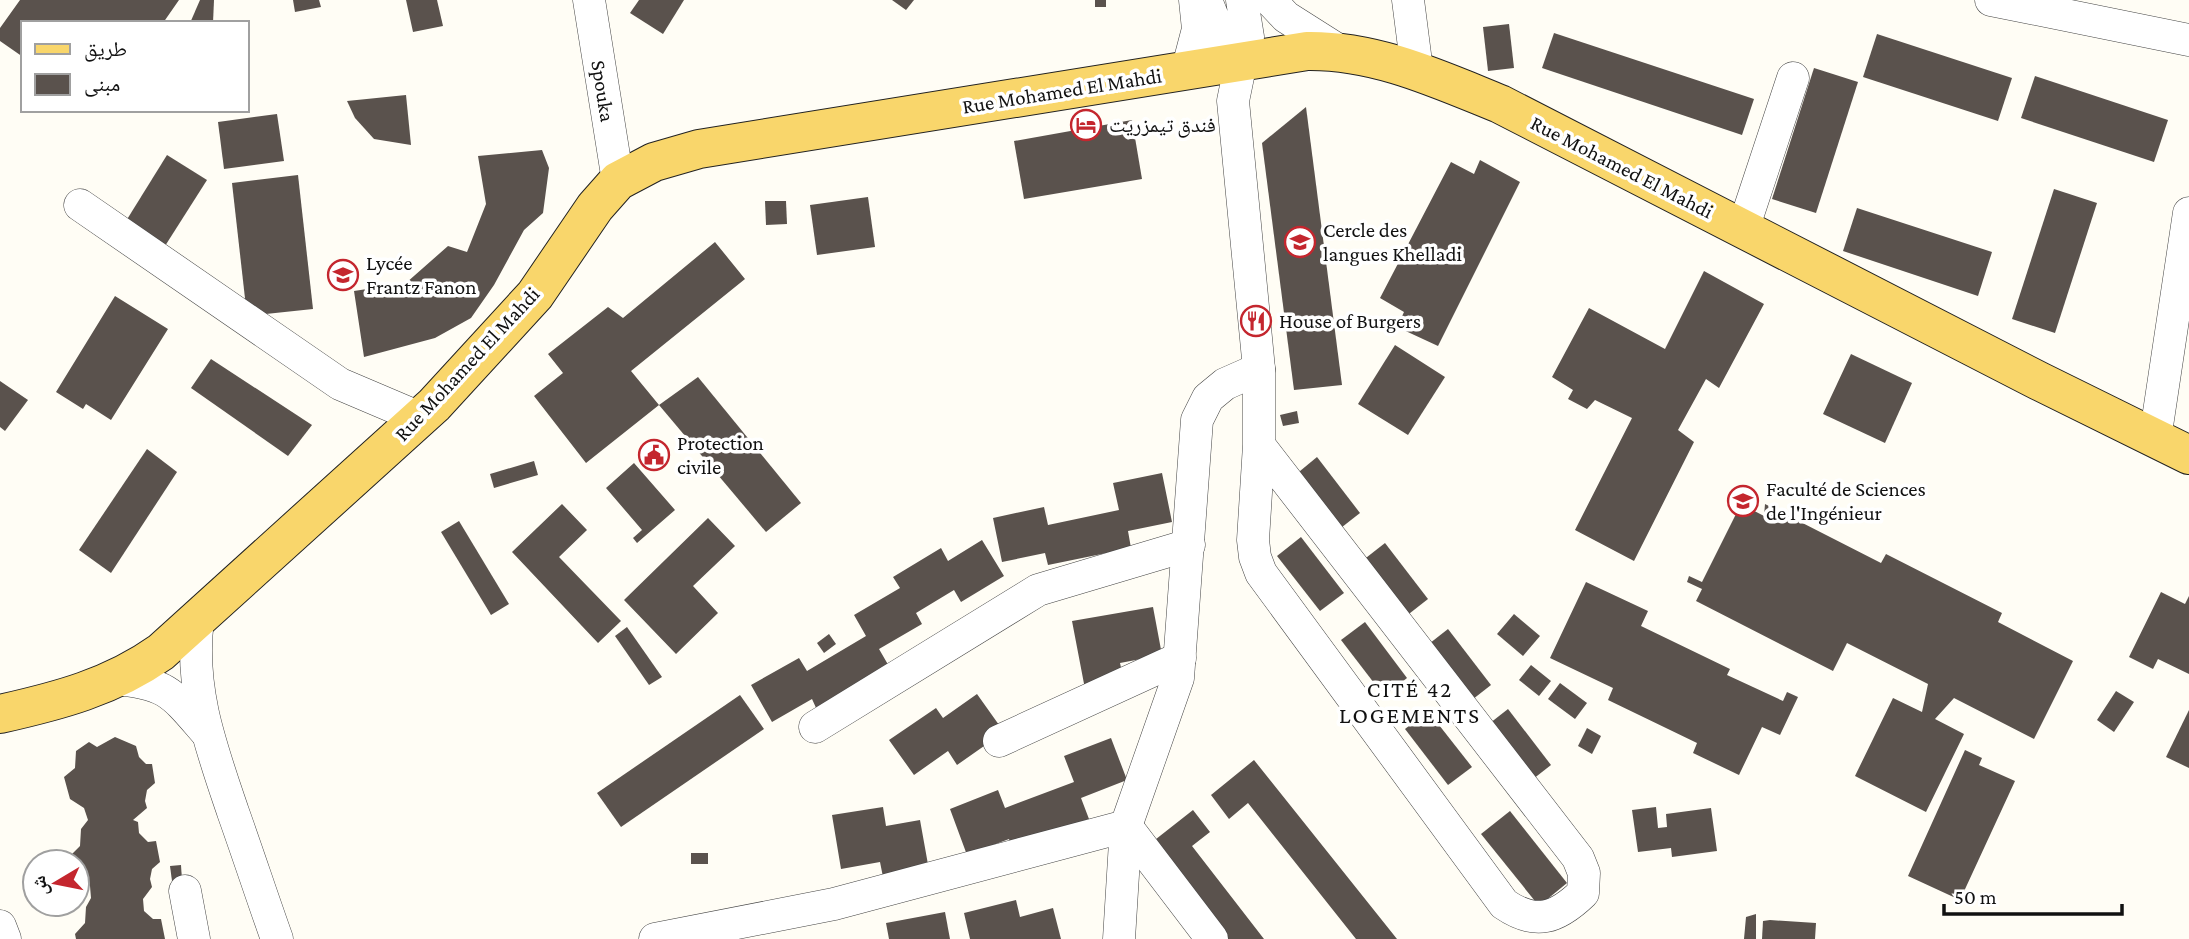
<svg xmlns="http://www.w3.org/2000/svg" width="2189" height="939" font-family="'Crimson Pro','Noto Naskh Arabic',serif">
<style>
.building{fill:#5a524d}
.lines{fill:none;stroke-linecap:round;stroke-linejoin:round}
.minor-casing{stroke:#444;stroke-width:33}
.major-casing{stroke:#222;stroke-width:40}
.minor{stroke:#fff;stroke-width:32}
.major{stroke:#f9d66b;stroke-width:38}
.labels{text-anchor:middle;stroke-width:7;stroke-linejoin:round;paint-order:stroke}
.street-label{font-size:21px;fill:#111;stroke:#fff}
.poi-label{font-size:21px;fill:#111;stroke:#fff;text-anchor:start}
.neighbourhood-label{font-size:23px;letter-spacing:2px;fill:#111;stroke:#fff}
</style>
<rect width="100%" height="100%" fill="#fffdf5"/>
<g class="building">
<polygon points="20,0 179,0 163,23 23,23 23,57 0,41 0,28"/>
<polygon points="200,0 214,0 213,23 190,23"/>
<polygon points="293,0 319,0 321,7 295,12"/>
<polygon points="406,0 437,0 443,26 413,32"/>
<polygon points="639,0 684,0 663,34 630,13"/>
<polygon points="892,0 914,0 906,10"/>
<rect x="1095" y="0" width="11" height="7"/>
<polygon points="1509,24 1514,68 1488,71 1483,27"/>
<polygon points="1554,33 1754,99 1742,135 1542,68"/>
<polygon points="1877,34 2012,78 1998,121 1863,77"/>
<polygon points="1814,68 1858,82 1816,213 1772,199"/>
<polygon points="2035,76 2168,120 2154,162 2021,118"/>
<polygon points="406,95 411,145 374,139 355,118 347,101"/>
<polygon points="1306,107 1342,385 1294,390 1262,143"/>
<polygon points="277,114 284,161 224,169 218,122"/>
<polygon points="1132,120 1142,179 1024,199 1014,141"/>
<polygon points="542,150 549,168 543,213 524,230 494,285 471,318 435,338 364,357 354,291 406,283 448,246 467,252 486,204 478,156"/>
<polygon points="167,155 207,180 165,246 126,221"/>
<polygon points="1480,160 1520,182 1438,346 1397,327 1404,312 1380,298 1451,162 1474,174"/>
<polygon points="298,175 313,309 247,316 232,183"/>
<polygon points="2054,189 2097,203 2055,333 2012,319"/>
<polygon points="868,197 875,247 817,255 810,205"/>
<polygon points="765,201 786,201 787,224 766,225"/>
<polygon points="1857,208 1992,252 1978,296 1843,251"/>
<polygon points="715,242 745,279 631,371 659,405 586,463 534,396 563,373 548,354 608,307 623,318"/>
<polygon points="1704,271 1764,304 1719,388 1706,379 1678,430 1694,442 1634,561 1575,530 1632,418 1595,400 1587,409 1568,399 1573,390 1552,377 1589,308 1665,349"/>
<polygon points="115,296 168,329 111,420 86,404 83,409 56,392"/>
<polygon points="1395,345 1445,377 1408,435 1358,404"/>
<polygon points="1851,354 1912,383 1885,443 1823,414"/>
<polygon points="211,359 312,425 288,456 191,388"/>
<polygon points="698,377 801,503 766,532 659,405"/>
<polygon points="0,381 28,400 5,431 0,427"/>
<polygon points="1297,411 1299,423 1283,426 1280,415"/>
<polygon points="147,449 177,472 111,573 79,550"/>
<polygon points="1317,457 1360,513 1337,531 1294,476"/>
<polygon points="534,461 538,475 494,488 490,474"/>
<polygon points="634,463 675,510 637,543 633,538 642,530 606,488"/>
<polygon points="1162,473 1172,522 1128,531 1131,548 1048,565 1045,553 1002,562 993,518 1044,507 1048,525 1119,510 1113,483"/>
<polygon points="562,504 587,530 559,557 621,621 598,643 512,552"/>
<polygon points="1741,504 1764,516 1765,504 1881,563 1886,554 2002,613 1998,622 2073,661 2034,739 1954,698 1935,719 1964,734 1926,812 1855,776 1893,698 1922,712 1928,684 1847,643 1833,671 1696,601 1702,589 1687,582 1689,576 1702,582"/>
<polygon points="708,518 735,546 693,586 718,613 676,654 624,600"/>
<polygon points="459,521 509,604 491,615 441,532"/>
<polygon points="1301,537 1344,593 1320,611 1277,556"/>
<polygon points="982,540 1004,576 961,602 954,590 916,613 922,624 879,649 890,668 817,710 812,699 772,722 751,685 799,658 807,671 866,636 854,615 900,588 893,577 941,548 948,561"/>
<polygon points="1385,543 1428,599 1405,617 1362,561"/>
<polygon points="1586,582 1648,611 1641,626 1730,669 1727,675 1783,701 1787,692 1798,697 1780,735 1762,727 1739,775 1693,753 1697,743 1608,700 1613,688 1550,658"/>
<polygon points="2161,592 2185,604 2189,596 2189,674 2158,659 2153,669 2129,657"/>
<polygon points="1153,607 1162,655 1120,663 1124,681 1085,689 1072,621"/>
<polygon points="1514,614 1540,636 1523,656 1497,634"/>
<polygon points="1365,622 1407,678 1384,696 1341,640"/>
<polygon points="627,627 662,677 649,685 615,636"/>
<polygon points="1448,629 1491,685 1468,703 1425,647"/>
<polygon points="829,634 836,644 824,653 817,643"/>
<polygon points="1531,665 1551,681 1539,696 1519,680"/>
<polygon points="1560,683 1587,703 1575,719 1548,699"/>
<polygon points="2116,691 2134,702 2114,732 2097,720"/>
<polygon points="977,694 1004,732 957,765 948,751 914,775 889,740 936,708 943,718"/>
<polygon points="740,695 764,729 621,827 597,793"/>
<polygon points="1508,709 1551,765 1528,783 1485,727"/>
<polygon points="2189,710 2189,768 2166,757"/>
<polygon points="1428,711 1472,767 1448,785 1405,729"/>
<polygon points="1587,728 1601,736 1592,754 1578,746"/>
<polygon points="115,737 136,746 139,757 146,764 152,764 155,783 147,790 145,801 147,808 133,820 138,822 139,833 148,842 156,841 160,862 152,869 150,879 152,887 143,899 144,911 153,919 161,919 165,939 76,939 75,934 85,923 86,907 91,898 90,886 84,877 77,875 77,862 71,862 70,856 80,846 81,829 88,820 84,808 70,799 64,777 75,768 76,751 89,742 97,747"/>
<polygon points="1111,738 1127,780 1081,798 1089,819 1012,849 1009,839 967,855 950,809 998,790 1005,808 1074,782 1064,756"/>
<polygon points="1965,750 1982,758 1979,765 2015,781 1960,900 1908,876"/>
<polygon points="1254,760 1397,939 1356,939 1248,803 1229,819 1211,795"/>
<polygon points="883,807 886,826 920,820 929,870 883,877 880,862 841,869 832,815"/>
<polygon points="1656,807 1658,828 1667,827 1666,814 1711,808 1717,851 1672,857 1671,848 1638,852 1632,810"/>
<polygon points="1193,810 1210,832 1192,846 1264,939 1225,939 1151,843"/>
<polygon points="1510,811 1567,883 1539,906 1481,834"/>
<rect x="691" y="853" width="17" height="11"/>
<polygon points="181,865 182,880 172,881 170,866"/>
<polygon points="1016,900 1020,917 1053,908 1061,939 970,939 964,913"/>
<polygon points="945,912 950,939 889,939 886,923"/>
<polygon points="1756,914 1756,939 1744,939 1746,917"/>
<polygon points="1770,920 1816,923 1815,939 1762,939 1763,921"/>
</g>
<g class="lines">
<g class="minor-casing">
<g id="minor">
<polyline points="589,0 618,181"/>
<polyline points="1206,0 1225,48 1241,62 1248,37 1242,0"/>
<polyline points="1270,0 1286,17 1338,50"/>
<polyline points="1408,0 1417,70"/>
<polyline points="1991,0 2189,40"/>
<path d="M 1241,62 L 1233,101 L 1259,369 L 1259,445 L 1253,540 L 1255,557 L 1261,573 L 1504,904 C 1536,926 1557,918 1583,893 L 1584,873 L 1578,858 L 1259,445"/>
<polyline points="1187,71 1198,29 1195,0"/>
<polyline points="80,205 340,384 420,418"/>
<polyline points="1743,229 1793,78"/>
<polyline points="2155,439 2189,213"/>
<path d="M 198,619 C 189,689 211,747 233,812 C 248,854 262,897 277,939"/>
<path d="M 115,679 C 167,683 173,694 206,732"/>
<polyline points="815,727 1038,590 1189,545"/>
<polyline points="999,741 1180,658"/>
<polyline points="185,891 194,939"/>
<polyline points="0,926 5,939"/>
<polyline points="655,939 834,904 1126,826 1212,939"/>
<polyline points="1119,939 1126,826 1178,678 1197,420 1208,398 1225,384 1259,369"/>
</g>
</g>
<g class="major-casing">
<path id="major" d="M 0,714 C 58,701 112,687 161,652 L 434,405 L 535,295 L 595,207 L 618,181 L 654,162 L 699,149 L 1307,51 C 1376,50 1438,79 1500,104 L 2039,381 L 2189,455"/>
</g>
<use href="#minor" class="minor"/>
<use href="#major" class="major"/>
</g>
<defs>
<g id="hotel-ring" transform="scale(1.575)"><circle r="9.5" fill="#fff" stroke="#c4262e" stroke-width="1.5"/><path d="M-6-4.5h1.5V1H6V5H4.5V3h-9V5H-6ZM-4 0a1.8 1.8 0 1 1 3.6 0ZM.5 0V-2.5h3Q6-2.5 6 0Z" fill="#c4262e"/></g>
<g id="school-ring" transform="scale(1.575)"><circle r="9.5" fill="#fff" stroke="#c4262e" stroke-width="1.5"/><path d="M0-5L7-2L0 1L-7-2ZM-4 1L0 2.5L4 1V4Q0 6-4 4Z" fill="#c4262e"/></g>
<g id="restaurant-ring" transform="scale(1.575)"><circle r="9.5" fill="#fff" stroke="#c4262e" stroke-width="1.5"/><path d="M-5-6h1v4h1v-4h1v4h1v-4h1v5L-1.5 .5V6h-2V.5L-5-1ZM5-6V6H3V1.5H1.5Q1.5-4 5-6Z" fill="#c4262e"/></g>
<g id="civic-ring" transform="scale(1.575)"><circle r="9.5" fill="#fff" stroke="#c4262e" stroke-width="1.5"/><path d="M-.6-6.5H3V-4.5H.6V-3L4-1V1h2V6H-6V1h2V-1L-.6-3ZM-1.2 2.5V6h2.4V2.5Z" fill="#c4262e"/></g>
<g id="university-ring" transform="scale(1.575)"><circle r="9.5" fill="#fff" stroke="#c4262e" stroke-width="1.5"/><path d="M0-5L7-2L0 1L-7-2ZM-4 1L0 2.5L4 1V4Q0 6-4 4Z" fill="#c4262e"/></g>
</defs>
<g fill-rule="evenodd">
<use href="#hotel-ring" x="1086" y="125"/>
<use href="#school-ring" x="1300" y="242"/>
<use href="#school-ring" x="343" y="275"/>
<use href="#restaurant-ring" x="1256" y="321"/>
<use href="#civic-ring" x="654" y="455"/>
<use href="#university-ring" x="1743" y="501"/>
</g>
<g class="labels">
<g class="street-label">
<text transform="translate(603 91) rotate(81)" y="7">Spouka</text>
<text transform="translate(1062 91) rotate(-9)" y="7">Rue Mohamed El Mahdi</text>
<text transform="translate(1622 167) rotate(27)" y="7">Rue Mohamed El Mahdi</text>
<text transform="translate(467 364) rotate(-47)" y="7">Rue Mohamed El Mahdi</text>
</g>
<g class="poi-label">
<text x="1109" y="132">فندق تيمزريت</text>
<text x="1323" y="237">Cercle des<tspan x="1323" dy="24">langues Khelladi</tspan></text>
<text x="366" y="270">Lycée<tspan x="366" dy="24">Frantz Fanon</tspan></text>
<text x="1279" y="328">House of Burgers</text>
<text x="677" y="450">Protection<tspan x="677" dy="24">civile</tspan></text>
<text x="1766" y="496">Faculté de Sciences<tspan x="1766" dy="24">de l'Ingénieur</tspan></text>
</g>
<g class="neighbourhood-label">
<text x="1410" y="697">CITÉ 42<tspan x="1410" dy="26">LOGEMENTS</tspan></text>
</g>
</g>
<rect x="21" y="21" width="228" height="91" fill="#ffffff" stroke="#a0a0a0" stroke-width="2"/>
<rect x="35" y="44" width="35" height="10" fill="#f9d66b" stroke="#a0a0a0" stroke-width="2"/>
<text x="84" y="56" font-size="21" fill="#111111">طريق</text>
<rect x="35" y="74" width="35" height="21" fill="#5a524d" stroke="#a0a0a0" stroke-width="2"/>
<text x="84" y="91" font-size="21" fill="#111111">مبنى</text>
<g transform="translate(56 883) rotate(260)"><circle r="33" fill="#ffffff" stroke="#a0a0a0" stroke-width="2"/>
<path d="M0-5L12 26L0 18L-12 26Z" fill="#c4262e"/>
<text y="-10" font-size="19" font-weight="bold" text-anchor="middle" fill="#111111">ش</text>
</g>
<path d="M1944 904v10h178v-10" fill="none" stroke="#111111" stroke-width="3.5"/>
<text x="1954" y="904" font-size="21" fill="#111111" stroke="#ffffff" stroke-width="5" paint-order="stroke">50 m</text>
</svg>
